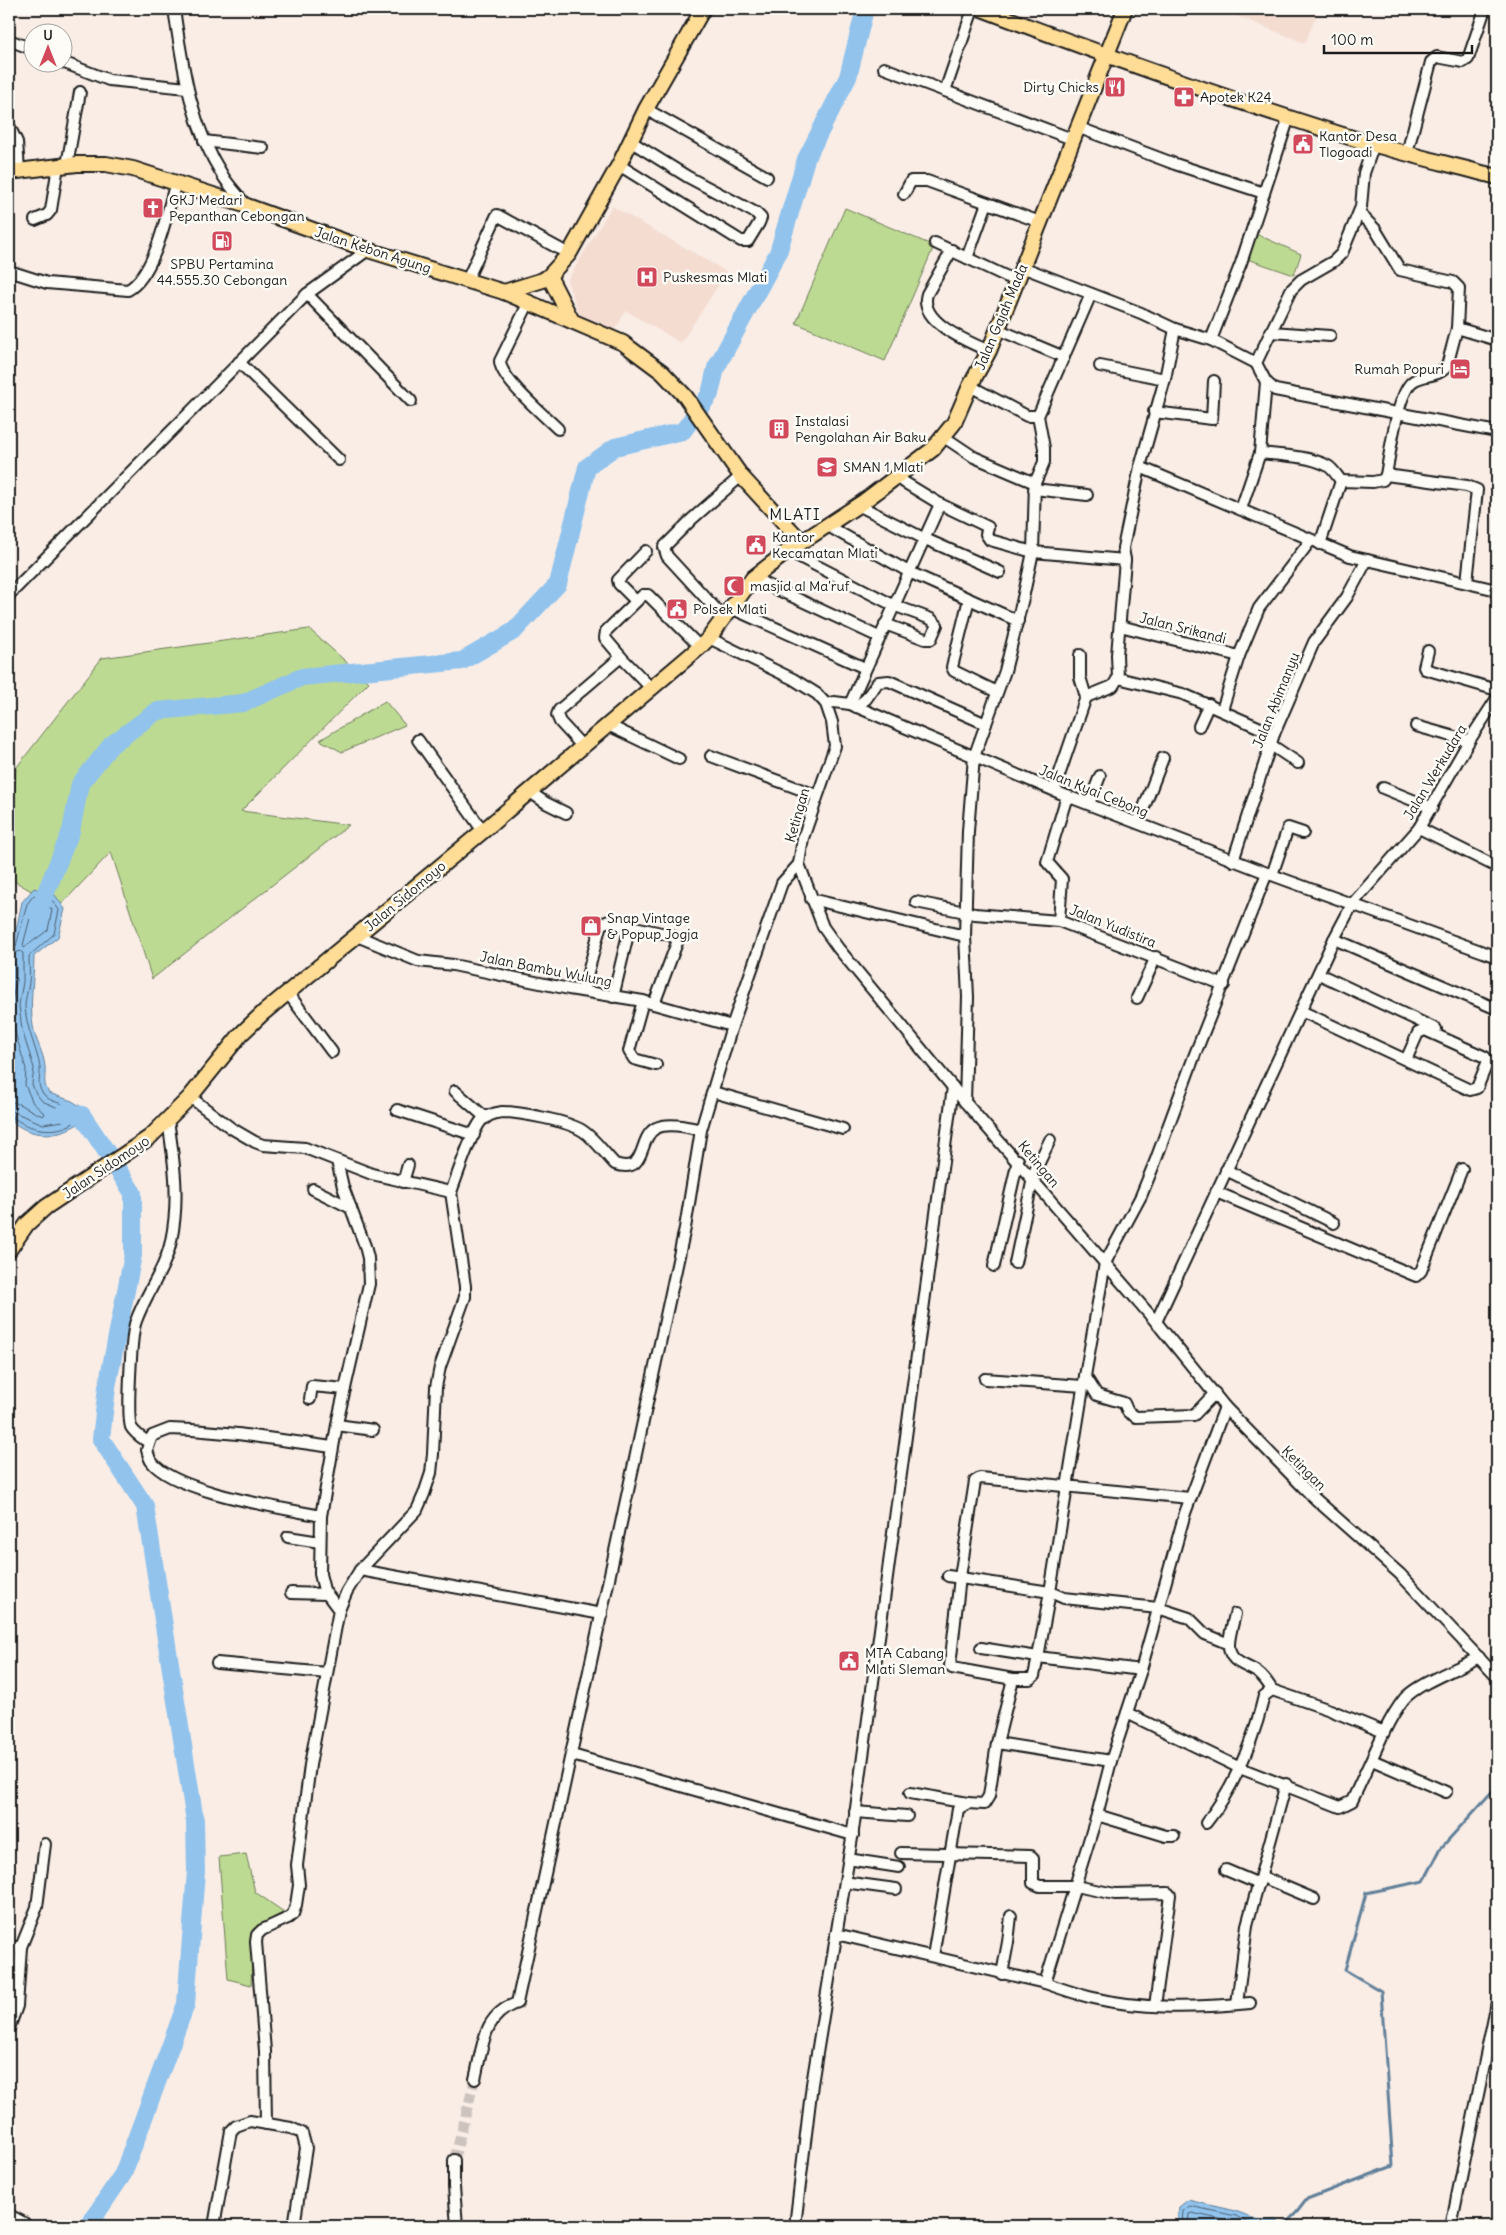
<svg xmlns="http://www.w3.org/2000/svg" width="1506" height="2235" font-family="Delius,sans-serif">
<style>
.built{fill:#f4dcd1}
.green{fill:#bdda92;stroke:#6c7b57}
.water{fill:#91c3ed;stroke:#628099}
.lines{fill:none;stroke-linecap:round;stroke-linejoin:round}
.shore{stroke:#4b5f70;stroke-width:1}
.stream{stroke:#628099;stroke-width:3}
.river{stroke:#91c3ed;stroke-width:18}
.minor-tunnel{stroke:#cdc3be;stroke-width:10;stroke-dasharray:10 5;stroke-linecap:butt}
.minor-casing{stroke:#1c1c1c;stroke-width:14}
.major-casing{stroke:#1c1c1c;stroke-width:18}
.minor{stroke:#fdfcf7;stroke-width:10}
.major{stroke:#ffdd96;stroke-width:14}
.labels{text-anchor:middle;stroke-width:5;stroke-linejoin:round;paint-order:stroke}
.poi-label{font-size:14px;fill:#1c1c1c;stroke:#fdfcf7;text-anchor:start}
.street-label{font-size:14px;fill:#1c1c1c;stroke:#fdfcf7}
.quarter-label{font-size:16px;letter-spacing:1px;fill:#1c1c1c;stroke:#fdfcf7}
</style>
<rect width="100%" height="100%" fill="#f9ede6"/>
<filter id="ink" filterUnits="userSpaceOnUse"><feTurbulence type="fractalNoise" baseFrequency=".02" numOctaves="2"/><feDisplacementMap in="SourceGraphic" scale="10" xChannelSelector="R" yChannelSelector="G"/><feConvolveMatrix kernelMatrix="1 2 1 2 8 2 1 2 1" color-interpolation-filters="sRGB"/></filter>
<g filter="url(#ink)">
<g class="built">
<polygon points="1219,9 1319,9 1305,43"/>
<polygon points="612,206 727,272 681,343 626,311 612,334 580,316 567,281"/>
</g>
<g class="green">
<polygon points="845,208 934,246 885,361 796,323"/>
<polygon points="1256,234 1301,254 1294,275 1247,259"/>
<polygon points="309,629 369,682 241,811 349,825 152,979 111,852 59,907 9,878 16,768 102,658"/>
<polygon points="385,701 405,725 342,752 320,740"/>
<polygon points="246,1854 255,1892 284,1912 253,1929 251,1985 228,1979 219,1857"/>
</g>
<g class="water">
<path d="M 34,888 L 55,895 L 65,909 L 58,937 L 34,956 C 34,980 29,1003 33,1026 C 35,1040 44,1053 45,1067 C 46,1078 42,1083 49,1093 L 72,1101 L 88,1111 L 87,1118 C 62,1137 34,1141 9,1119 L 9,949 L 15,935 L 22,902 Z"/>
<path d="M 1188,2200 C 1204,2204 1219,2207 1235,2211 C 1252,2216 1255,2223 1276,2220 L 1281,2226 L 1177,2226 L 1179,2207 Z"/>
</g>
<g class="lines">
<g class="shore">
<polygon points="38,902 48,905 52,910 48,930 24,948 23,945 33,907"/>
<path d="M 9,949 L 16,946 L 27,904 L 34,895 L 52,900 L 59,910 L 54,934 L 29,956 C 29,965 30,974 29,983 C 28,991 25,998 25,1006 C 26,1028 36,1046 40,1067 C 41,1077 35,1086 45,1096 C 55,1106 75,1102 83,1114 C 69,1133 41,1133 22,1123 C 17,1121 15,1117 9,1116"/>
<polyline points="9,956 20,951 23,953 23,982 19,1005 22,1030 34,1068 32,1084 35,1092 42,1101 68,1112 71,1115 63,1121 43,1124 9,1110"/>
<path d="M 9,963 L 16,965 L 16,981 L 11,1006 L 15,1032 L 26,1069 L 25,1085 L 33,1103 L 45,1114 L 43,1116 C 31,1112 21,1102 9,1102"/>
<polyline points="1182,2226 1183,2211 1190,2206 1236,2216 1248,2223 1263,2226"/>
<polyline points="1188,2226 1189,2214 1192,2213 1233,2222 1241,2226"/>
</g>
<polyline class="stream" points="1283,2226 1297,2212 1307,2199 1393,2166 1381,1991 1345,1970 1366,1893 1424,1881 1441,1848 1497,1786"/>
<g class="river">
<polyline points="37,914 71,831 80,784 111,745 157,711 243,703 302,677 462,661 514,631 558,584 587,467 615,447 683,431 710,394 716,368 778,253 806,159 848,77 865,9"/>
<polyline points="64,1112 82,1115 110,1157"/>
<polyline points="88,2226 123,2174 186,2004 196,1871 195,1821 145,1506 101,1439 107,1387 133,1255 133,1193 116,1167"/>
</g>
<polyline class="minor-tunnel" points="454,2160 475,2079"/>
<g class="minor-casing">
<g id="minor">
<path d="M 174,9 C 183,68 190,124 223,176 C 229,186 239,196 247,206"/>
<polyline points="973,9 945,91 1072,139"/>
<polyline points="9,40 32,49"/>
<polyline points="62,62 109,80 187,88"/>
<polyline points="884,68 945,91"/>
<polyline points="646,109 767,177"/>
<polyline points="9,126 17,142 19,170"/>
<polyline points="1077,127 1175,164 1264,193"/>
<polyline points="204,141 263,148"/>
<polyline points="1374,144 1364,173 1361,207 1342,253 1334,261 1301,280 1291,290 1256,363 1266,382 1275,390 1497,432"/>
<polyline points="1407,153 1431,62 1437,57 1463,62 1468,59 1485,9"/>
<polyline points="67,165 80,92"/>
<polyline points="619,165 741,241 748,241 759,223 761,218 756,213 688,177 630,141"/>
<polyline points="904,194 911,181 927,181 1040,222"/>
<polyline points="35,220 47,215 51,210 58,166"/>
<polyline points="935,243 1016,281"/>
<path d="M 952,250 L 927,294 C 918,322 969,342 989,351"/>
<polyline points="967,258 987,203"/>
<polyline points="1022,267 1141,313 1175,329"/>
<path d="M 9,271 L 47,283 L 128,290 C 156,274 167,211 176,182"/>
<polyline points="467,280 497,215 569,254"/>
<polyline points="307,294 411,401"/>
<path d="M 529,302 L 500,361 C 500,379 545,416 558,429"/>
<polyline points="1457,328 1497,340"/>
<polyline points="997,329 1064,357"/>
<polyline points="1271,332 1330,336"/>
<polyline points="1211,340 1241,263 1289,117"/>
<polyline points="239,362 339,460"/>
<polyline points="1100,366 1165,379"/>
<polyline points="970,386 1027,416 1038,416 1091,294"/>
<polyline points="1154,412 1212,419 1214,381"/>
<polyline points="944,437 974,457 1035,483 1033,552 1023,598 1005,671 974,757 968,831 965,936 968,997 965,1102"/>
<path d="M 1260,453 C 1280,455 1310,456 1328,466 C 1334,470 1337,476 1341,481"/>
<polyline points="1140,467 1350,556 1497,590"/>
<polyline points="1386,475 1467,486 1477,490 1467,582"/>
<polyline points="894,476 940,504 988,527 986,534 990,540 1033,552 1125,560"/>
<polyline points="1035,483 1044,462 1044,448 1038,416"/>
<polyline points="1034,489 1087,495"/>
<polyline points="858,505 923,538 1000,572"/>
<polyline points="1241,509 1260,453 1266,382"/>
<polyline points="826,525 909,572 1018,621"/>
<path d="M 1320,544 L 1341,481 L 1373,482 L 1383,480 L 1386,475 C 1390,454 1397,395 1412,382 C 1423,373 1438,378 1447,366 L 1457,328 L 1459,288 L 1453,282 L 1400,270 L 1375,229 L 1359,213"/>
<polyline points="788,551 893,605 931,619 937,625 931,639 925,639 885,624"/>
<polyline points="753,578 879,637"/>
<polyline points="9,595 307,294 368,250"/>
<polyline points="969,599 952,667 954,671 997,692"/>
<polyline points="636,601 619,584 618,580 646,551"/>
<polyline points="731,608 865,668"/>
<polyline points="724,618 667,556 664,547 692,519 741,476"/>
<polyline points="1120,626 1239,656"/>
<polyline points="709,638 793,679 817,694 826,704 832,722 835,746 803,838 799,864 823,927 838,948 965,1102 1156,1322 1225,1407 1312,1496 1400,1574 1497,1677"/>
<polyline points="1428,651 1424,667 1425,669 1497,690"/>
<polyline points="621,657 605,638 606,631 643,595 648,595 700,647"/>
<polyline points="1118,678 1117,655 1125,560 1123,548 1140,467 1165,379 1175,329 1211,340 1256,363"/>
<polyline points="1086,697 1113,686 1118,678 1183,694 1274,734"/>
<polyline points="826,704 834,702 850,704 1067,796 1272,875 1497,957"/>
<polyline points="850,704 940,504"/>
<polyline points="856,707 866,699 878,682 889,681 986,724"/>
<polyline points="1222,710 1239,656 1259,608 1311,540"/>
<polyline points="608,725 679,759"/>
<polyline points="1199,726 1209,704"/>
<polyline points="1416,726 1469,741"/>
<polyline points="418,740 483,831"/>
<polyline points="1271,745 1298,763"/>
<polyline points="583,747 560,722 557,715 559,710 621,657 652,689"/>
<polyline points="711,756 816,795"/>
<polyline points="1383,788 1432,808"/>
<polyline points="1054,790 1086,697 1080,677 1080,655"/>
<polyline points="530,792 546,803 566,813"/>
<polyline points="1089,804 1100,776"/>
<polyline points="1138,823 1163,758"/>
<polyline points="1419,828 1497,867"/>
<polyline points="1233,861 1274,734 1314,642 1347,597 1367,560"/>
<polyline points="1272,875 1288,828 1303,833"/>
<polyline points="811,899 965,936"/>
<polyline points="916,902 975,914 1059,921 1224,985"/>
<polyline points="1059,921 1062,879 1047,862 1067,796"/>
<polyline points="357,936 418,961 453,965 569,989 643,1001 732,1026"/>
<polyline points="1334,939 1497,1009"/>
<polyline points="1319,974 1436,1029"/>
<polyline points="583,991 601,924 609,921 630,926"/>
<polyline points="288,993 332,1052"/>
<polyline points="613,997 630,926 670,935 678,940 654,1004"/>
<polyline points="1137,998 1156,957"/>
<polyline points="643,1001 629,1051 634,1059 656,1065"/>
<polyline points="1301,1011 1470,1090 1477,1088 1488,1061 1485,1057 1425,1030 1418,1033 1406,1060"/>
<polyline points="455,1091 486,1118"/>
<polyline points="713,1092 843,1129"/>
<path d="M 190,1097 L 231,1128 L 255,1142 L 263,1145 L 305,1148 L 372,1174 L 451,1192 C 458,1174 470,1135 481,1121 C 486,1116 494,1113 502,1112 C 520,1112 568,1121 583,1131 C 595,1139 605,1154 615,1164 C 648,1175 637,1138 656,1128 C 669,1122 688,1127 701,1130"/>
<polyline points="397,1110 474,1135"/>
<polyline points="1226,1170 1334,1223"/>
<polyline points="1032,1177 1050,1140"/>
<polyline points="403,1182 408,1165"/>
<polyline points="313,1189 351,1208"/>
<polyline points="1216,1192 1416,1276 1421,1271 1462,1169"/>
<polyline points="1015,1263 1033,1178"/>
<polyline points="994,1266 1018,1160"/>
<polyline points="1156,1322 1334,939 1353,903 1419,828 1469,741 1497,698"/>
<polyline points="1085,1376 1097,1395 1124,1403 1128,1412 1136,1417 1194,1415 1215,1393"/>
<polyline points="985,1379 1083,1386"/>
<polyline points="310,1399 312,1386 345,1389"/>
<path d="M 1225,1407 L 1185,1513 L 1141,1670 L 1111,1761 L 1097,1815 L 1045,1983 C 1059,1988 1074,1993 1089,1997 C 1141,2010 1197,2008 1250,2003"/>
<polyline points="337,1425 373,1430"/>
<path d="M 148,1442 C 142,1438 135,1434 131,1427 C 127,1415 131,1333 136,1321 C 146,1293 165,1270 171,1241 C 180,1199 174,1161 168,1120"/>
<path d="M 321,1516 C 282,1508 173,1492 151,1461 C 149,1458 148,1453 147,1450 L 152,1436 L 170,1429 L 192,1430 L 238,1434 L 332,1447"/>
<polyline points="288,1537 320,1542"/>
<polyline points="360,1570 602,1614"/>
<polyline points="948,1576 1050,1592 1038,1657 1141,1670"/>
<polyline points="291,1593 326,1594"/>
<polyline points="339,1610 347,1591 360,1570 417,1510 424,1494 431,1473 433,1454 436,1387 440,1367 465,1297 465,1286 451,1192"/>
<path d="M 1235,1614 C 1233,1624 1229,1635 1229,1645 C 1229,1663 1245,1664 1257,1672 C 1264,1677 1268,1683 1272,1690"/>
<polyline points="1229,1644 1205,1634 1189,1618 1158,1608 1064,1598 1050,1592 1085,1376 1105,1263 1141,1196 1155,1162 1195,1054 1267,873"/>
<polyline points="981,1648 1038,1657 1034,1676 1030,1679 1013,1679 997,1743 1111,1761"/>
<polyline points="217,1663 327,1673"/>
<polyline points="1013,1679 952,1668 950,1666 960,1577 975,1481 980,1478 1190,1498"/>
<path d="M 1127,1713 L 1240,1768 L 1340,1807 L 1352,1801 L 1384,1732 L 1330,1710 L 1272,1690 L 1264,1696 C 1253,1742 1236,1785 1206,1823"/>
<path d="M 1384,1732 C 1390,1720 1396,1709 1404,1699 C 1418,1683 1460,1668 1479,1657"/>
<polyline points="572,1755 853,1835"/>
<polyline points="1372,1760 1446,1792"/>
<polyline points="910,1793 968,1803 984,1804 989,1796 997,1743"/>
<polyline points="855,1812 907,1816"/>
<polyline points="1097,1815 1166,1836 1174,1836"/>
<polyline points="901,1853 1031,1856 1033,1858 1033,1883 1040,1886 1075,1886 1115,1894 1168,1893 1170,1895 1155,2006"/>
<polyline points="854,1860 899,1867"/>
<polyline points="1226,1870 1259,1884"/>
<polyline points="1262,1877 1314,1899"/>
<polyline points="851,1883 896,1889"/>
<polyline points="836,1934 1045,1983"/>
<polyline points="9,1947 21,1947"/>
<polyline points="933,1956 958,1809 968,1803"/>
<polyline points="1002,1974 1008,1942 1011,1916"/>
<polyline points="1237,2004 1247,1925 1286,1784"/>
<polyline points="9,2028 17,2006 21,1947 37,1907 45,1844"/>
<path d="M 475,2079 C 483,2047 482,2015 517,2003 L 685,1228 L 701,1130 L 732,1026 L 782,883 L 799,864"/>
<polyline points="266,2124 265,2051 256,1942 257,1935 262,1930 288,1918 293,1914 296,1905 299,1885 297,1865 310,1765 339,1610 324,1590 320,1574 321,1516 338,1419 369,1284 368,1258 365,1246 343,1187 337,1161"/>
<polyline points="454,2160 454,2187 457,2226"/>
<polyline points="9,2215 24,2223 27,2226"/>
<polyline points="214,2226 231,2131 236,2126 250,2121 291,2128 302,2133 306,2148 294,2226"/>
<polyline points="795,2226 812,2084 852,1838 953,1087"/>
<polyline points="1451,2226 1497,2002"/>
</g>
</g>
<g class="major-casing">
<g id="major">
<path d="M 982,9 C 1111,58 1241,104 1372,144 C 1414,156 1456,166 1497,177"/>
<polyline points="9,172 77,164 106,164 133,169 247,206 368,250 504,292 623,343 662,372 685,396 741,476 801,541"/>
<polyline points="549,276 572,321"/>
<polyline points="504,292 543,280 549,276 569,254 619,165 646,109 703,9"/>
<polyline points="9,1250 27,1224 46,1207 150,1137 190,1097 241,1034 263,1013 483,831 700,647 709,638 753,578 788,551 863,502 933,449 954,423 970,386 989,351 1125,9"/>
</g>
</g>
<use href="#minor" class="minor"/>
<use href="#major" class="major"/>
</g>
</g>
<defs>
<g id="restaurant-square" transform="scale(1.125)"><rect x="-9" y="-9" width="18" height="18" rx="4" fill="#d1495b" stroke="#fdfcf7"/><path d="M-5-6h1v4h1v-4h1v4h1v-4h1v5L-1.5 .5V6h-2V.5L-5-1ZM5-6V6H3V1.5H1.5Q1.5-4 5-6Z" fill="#fff"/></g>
<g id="pharmacy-square" transform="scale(1.125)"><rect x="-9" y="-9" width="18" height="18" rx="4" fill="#d1495b" stroke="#fdfcf7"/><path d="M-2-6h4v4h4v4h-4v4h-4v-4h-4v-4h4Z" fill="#fff"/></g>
<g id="civic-square" transform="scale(1.125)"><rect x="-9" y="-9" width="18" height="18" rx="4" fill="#d1495b" stroke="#fdfcf7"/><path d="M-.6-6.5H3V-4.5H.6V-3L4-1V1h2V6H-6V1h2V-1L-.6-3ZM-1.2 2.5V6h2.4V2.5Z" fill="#fff"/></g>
<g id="church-square" transform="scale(1.125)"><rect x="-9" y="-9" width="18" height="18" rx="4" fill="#d1495b" stroke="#fdfcf7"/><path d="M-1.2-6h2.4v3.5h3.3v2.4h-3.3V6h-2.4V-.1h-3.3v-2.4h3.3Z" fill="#fff"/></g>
<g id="fuel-square" transform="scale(1.125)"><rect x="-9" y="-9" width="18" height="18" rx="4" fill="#d1495b" stroke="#fdfcf7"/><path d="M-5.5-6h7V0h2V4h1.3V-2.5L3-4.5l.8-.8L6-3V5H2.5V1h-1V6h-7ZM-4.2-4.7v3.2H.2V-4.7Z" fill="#fff"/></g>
<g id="hospital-square" transform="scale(1.125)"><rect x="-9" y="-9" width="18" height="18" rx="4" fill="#d1495b" stroke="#fdfcf7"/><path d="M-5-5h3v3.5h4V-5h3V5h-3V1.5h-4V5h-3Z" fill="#fff"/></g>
<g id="hotel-square" transform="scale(1.125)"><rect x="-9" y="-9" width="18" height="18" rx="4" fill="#d1495b" stroke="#fdfcf7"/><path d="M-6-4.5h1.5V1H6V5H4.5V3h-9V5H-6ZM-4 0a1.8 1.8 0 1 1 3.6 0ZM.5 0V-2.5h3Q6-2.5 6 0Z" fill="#fff"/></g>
<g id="building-square" transform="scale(1.125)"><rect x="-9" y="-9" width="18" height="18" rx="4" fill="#d1495b" stroke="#fdfcf7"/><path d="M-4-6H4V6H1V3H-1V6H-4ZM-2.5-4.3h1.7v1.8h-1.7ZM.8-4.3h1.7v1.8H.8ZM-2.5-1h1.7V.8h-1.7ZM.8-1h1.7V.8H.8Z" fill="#fff"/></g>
<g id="school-square" transform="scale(1.125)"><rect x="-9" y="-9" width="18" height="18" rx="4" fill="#d1495b" stroke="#fdfcf7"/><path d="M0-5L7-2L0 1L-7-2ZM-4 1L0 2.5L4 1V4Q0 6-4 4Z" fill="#fff"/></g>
<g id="mosque-square" transform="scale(1.125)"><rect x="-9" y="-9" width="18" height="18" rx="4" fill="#d1495b" stroke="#fdfcf7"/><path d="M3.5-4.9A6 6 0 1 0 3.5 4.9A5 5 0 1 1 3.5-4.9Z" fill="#fff"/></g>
<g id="shop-square" transform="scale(1.125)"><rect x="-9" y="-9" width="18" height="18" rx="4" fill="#d1495b" stroke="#fdfcf7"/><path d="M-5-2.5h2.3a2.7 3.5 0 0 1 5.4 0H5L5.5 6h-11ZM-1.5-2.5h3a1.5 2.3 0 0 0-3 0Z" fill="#fff"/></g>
</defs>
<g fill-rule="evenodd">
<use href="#restaurant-square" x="1115" y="87"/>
<use href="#pharmacy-square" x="1184" y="97"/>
<use href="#civic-square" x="1303" y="144"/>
<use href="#church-square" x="153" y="208"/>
<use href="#fuel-square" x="222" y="241"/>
<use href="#hospital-square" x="647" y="277"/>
<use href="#hotel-square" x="1460" y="369"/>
<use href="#building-square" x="779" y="429"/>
<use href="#school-square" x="827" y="467"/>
<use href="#civic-square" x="756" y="545"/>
<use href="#mosque-square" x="734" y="586"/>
<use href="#civic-square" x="677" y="609"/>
<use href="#shop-square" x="591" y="926"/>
<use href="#civic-square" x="849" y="1661"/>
</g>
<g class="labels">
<g class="poi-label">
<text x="1099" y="92" text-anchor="end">Dirty Chicks</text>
<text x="1200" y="102">Apotek K24</text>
<text x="1319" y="141">Kantor Desa<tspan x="1319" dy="16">Tlogoadi</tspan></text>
<text x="169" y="205">GKJ Medari<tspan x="169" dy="16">Pepanthan Cebongan</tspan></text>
<text x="222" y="269" text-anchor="middle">SPBU Pertamina<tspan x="222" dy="16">44.555.30 Cebongan</tspan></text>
<text x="663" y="282">Puskesmas Mlati</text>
<text x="1444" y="374" text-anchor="end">Rumah Popuri</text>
<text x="795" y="426">Instalasi<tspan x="795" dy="16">Pengolahan Air Baku</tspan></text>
<text x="843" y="472">SMAN 1 Mlati</text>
<text x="772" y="542">Kantor<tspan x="772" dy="16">Kecamatan Mlati</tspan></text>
<text x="750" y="591">masjid al Ma'ruf</text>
<text x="693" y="614">Polsek Mlati</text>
<text x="607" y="923">Snap Vintage<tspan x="607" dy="16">&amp; Popup Jogja</tspan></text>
<text x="865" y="1658">MTA Cabang<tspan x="865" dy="16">Mlati Sleman</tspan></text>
</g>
<g class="street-label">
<text transform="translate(373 250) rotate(18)" y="5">Jalan Kebon Agung</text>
<text transform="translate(1001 317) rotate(-67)" y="5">Jalan Gajah Mada</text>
<text transform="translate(1183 628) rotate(14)" y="5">Jalan Srikandi</text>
<text transform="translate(1276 700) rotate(-68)" y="5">Jalan Abimanyu</text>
<text transform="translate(1435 772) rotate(-59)" y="5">Jalan Werkudara</text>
<text transform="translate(1094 791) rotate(22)" y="5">Jalan Kyai Cebong</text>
<text transform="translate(797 815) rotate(-74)" y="5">Ketingan</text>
<text transform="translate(405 896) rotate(-40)" y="5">Jalan Sidomoyo</text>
<text transform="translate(1113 926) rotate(22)" y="5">Jalan Yudistira</text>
<text transform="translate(546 969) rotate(11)" y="5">Jalan Bambu Wulung</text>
<text transform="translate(1039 1164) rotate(50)" y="5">Ketingan</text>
<text transform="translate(106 1167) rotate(-34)" y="5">Jalan Sidomoyo</text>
<text transform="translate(1304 1468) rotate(45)" y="5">Ketingan</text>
</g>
<g class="quarter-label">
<text x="795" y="520">MLATI</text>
</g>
</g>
<rect width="1506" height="2235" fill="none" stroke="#fdfcf7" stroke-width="30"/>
<rect x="15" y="15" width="1476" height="2205" fill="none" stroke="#1c1c1c" stroke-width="2" filter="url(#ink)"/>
<g transform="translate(48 48)"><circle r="24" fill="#fdfcf7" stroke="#a3a29f"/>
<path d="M0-4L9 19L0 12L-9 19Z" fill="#d1495b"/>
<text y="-8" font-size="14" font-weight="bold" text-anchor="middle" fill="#1c1c1c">U</text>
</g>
<path d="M1324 45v8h148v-8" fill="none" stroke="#1c1c1c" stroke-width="2.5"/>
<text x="1331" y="45" font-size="15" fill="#1c1c1c" stroke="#fdfcf7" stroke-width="4" paint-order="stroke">100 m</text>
</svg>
